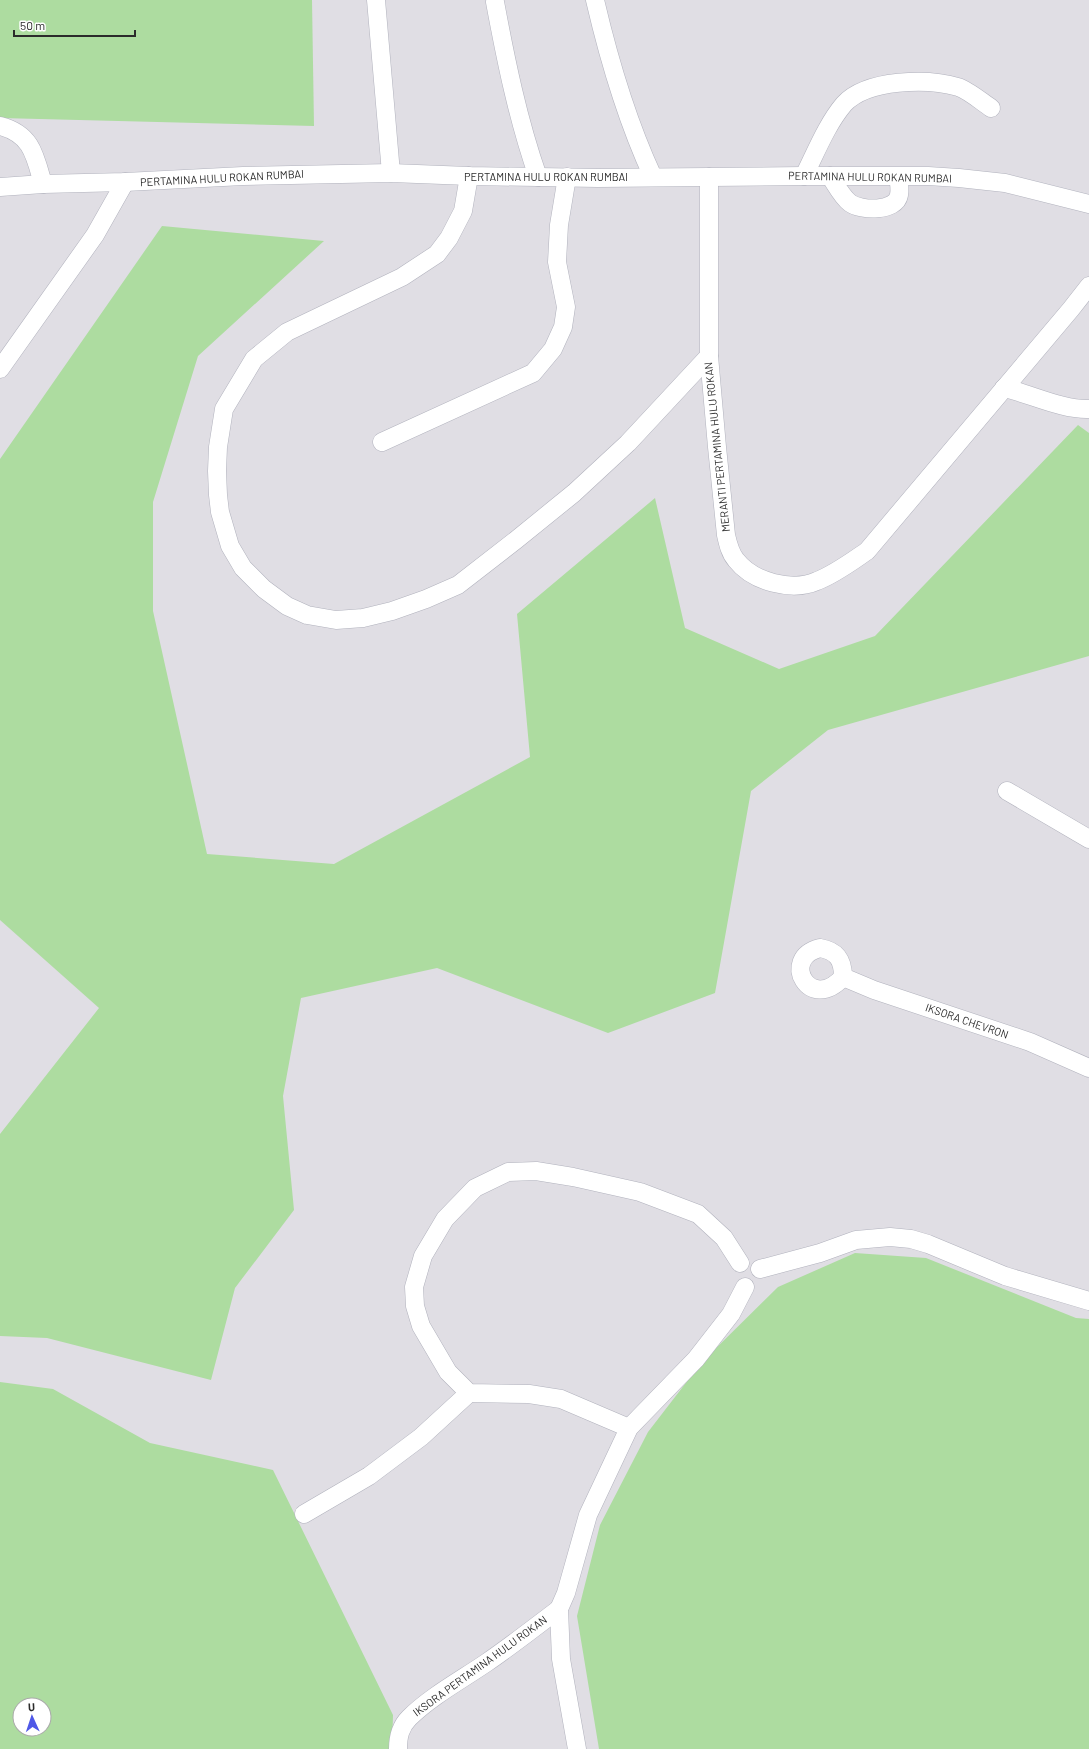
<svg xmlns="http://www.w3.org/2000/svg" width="1089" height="1749" font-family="Barlow,sans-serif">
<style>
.industrial{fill:#e0dee4;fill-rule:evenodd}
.green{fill:#addca0;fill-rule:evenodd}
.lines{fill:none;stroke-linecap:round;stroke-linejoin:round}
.minor-casing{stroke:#b1b2bd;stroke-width:19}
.minor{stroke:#fff;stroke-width:18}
.labels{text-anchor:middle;stroke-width:4;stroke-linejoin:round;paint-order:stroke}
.street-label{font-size:11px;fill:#2b2b2b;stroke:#fff}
</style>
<rect width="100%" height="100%" fill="#ebe7de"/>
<path class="industrial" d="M 0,0 L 1089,0 L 1089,1749 L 0,1749 ZM 20,1705 L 44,1705 L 44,1729 L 20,1729 Z"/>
<g class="green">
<polygon points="0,0 312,0 314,126 0,118"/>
<polygon points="162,226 324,241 198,356 153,502 153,611 207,854 334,864 530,757 517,614 655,498 685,628 779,669 875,636 1078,425 1089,433 1089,656 828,730 751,791 715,993 608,1033 437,968 301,998 283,1096 294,1210 235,1288 211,1380 47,1338 0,1336 0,1134 99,1008 0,920 0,459"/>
<polygon points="855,1253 926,1258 1076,1318 1089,1319 1089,1749 599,1749 577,1616 600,1525 648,1432 702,1362 778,1287"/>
<path d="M 0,1382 L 53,1389 L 150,1443 L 273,1470 L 393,1715 L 392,1749 L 0,1749 ZM 20,1705 L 44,1705 L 44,1729 L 20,1729 Z"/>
</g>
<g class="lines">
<g class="minor-casing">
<g id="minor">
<polyline points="376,0 391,173"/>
<path d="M 595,0 C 609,60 627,121 653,177"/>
<path d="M 495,2 C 506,61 518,120 538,177"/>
<path d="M 0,126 C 32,134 35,156 43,184"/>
<polyline points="469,176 463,211 449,238 437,254 402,277 287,332 254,359 224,409 218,447 217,471 218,495 220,512 230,546 243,568 264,589 287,606 307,615 336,620 363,618 392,611 426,599 458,585 516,540 574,493 628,443 709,356"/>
<path d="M 804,176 C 816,152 827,124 844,104 C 867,79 928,78 958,87 C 968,90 982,102 991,108"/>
<path d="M 830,176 C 836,185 842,197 850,203 C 861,211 896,212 899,195 C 900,190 899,182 898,177"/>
<path d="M 709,177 L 709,356 L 717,447 L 726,535 C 728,544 730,553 736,560 C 753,582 792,592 817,581 C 835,574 851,562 867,551 L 1071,309 L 1089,286"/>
<polyline points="0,187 43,184 125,182 243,176 391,173 469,176 598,178 804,176 928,176 959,178 1005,183 1089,204"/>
<polyline points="0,369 95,235 125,182"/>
<path d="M 1004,388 C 1031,394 1062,410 1089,409"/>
<polyline points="382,442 533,373 553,349 563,327 566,307 557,262 559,225 567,177"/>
<polyline points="1007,791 1089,839"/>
<path d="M 820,948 C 838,951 843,961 843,977 C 810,1014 779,958 820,948 Z"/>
<polyline points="843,977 874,990 1030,1042 1089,1068"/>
<polyline points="760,1269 820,1253 856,1240 890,1237 911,1239 928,1244 1005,1276 1089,1301"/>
<polyline points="629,1428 561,1399 529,1394 469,1393 448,1372 421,1326 415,1306 414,1287 423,1256 445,1219 475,1188 508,1172 536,1171 573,1177 640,1192 698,1214 724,1238 740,1263"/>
<polyline points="304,1514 369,1476 421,1437 469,1393"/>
<path d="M 398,1749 C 398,1737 400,1727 409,1718 C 430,1697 461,1680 486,1663 C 511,1646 535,1627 559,1609"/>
<polyline points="577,1749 561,1659 559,1609 566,1593 588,1515 629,1428 696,1359 731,1314 745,1287"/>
</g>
</g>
<use href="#minor" class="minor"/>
</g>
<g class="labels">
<g class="street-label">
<text x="546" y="181">PERTAMINA HULU ROKAN RUMBAI</text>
<text transform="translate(870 177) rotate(1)" y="4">PERTAMINA HULU ROKAN RUMBAI</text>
<text transform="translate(222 178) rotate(-3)" y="4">PERTAMINA HULU ROKAN RUMBAI</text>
<text transform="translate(717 447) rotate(-96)" y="4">MERANTI PERTAMINA HULU ROKAN</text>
<text transform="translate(967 1021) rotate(19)" y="4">IKSORA CHEVRON</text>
<text transform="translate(480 1666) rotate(-36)" y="4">IKSORA PERTAMINA HULU ROKAN</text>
</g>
</g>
<g transform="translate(32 1717) rotate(357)"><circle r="19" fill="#ffffff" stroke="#aaaaaa"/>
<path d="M0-3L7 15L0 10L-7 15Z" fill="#4f58e7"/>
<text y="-6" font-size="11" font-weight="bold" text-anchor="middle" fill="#2b2b2b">U</text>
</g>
<path d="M14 30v6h121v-6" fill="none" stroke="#2b2b2b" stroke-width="2"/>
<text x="20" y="30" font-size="12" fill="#2b2b2b" stroke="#ffffff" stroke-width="3" paint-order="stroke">50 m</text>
</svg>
